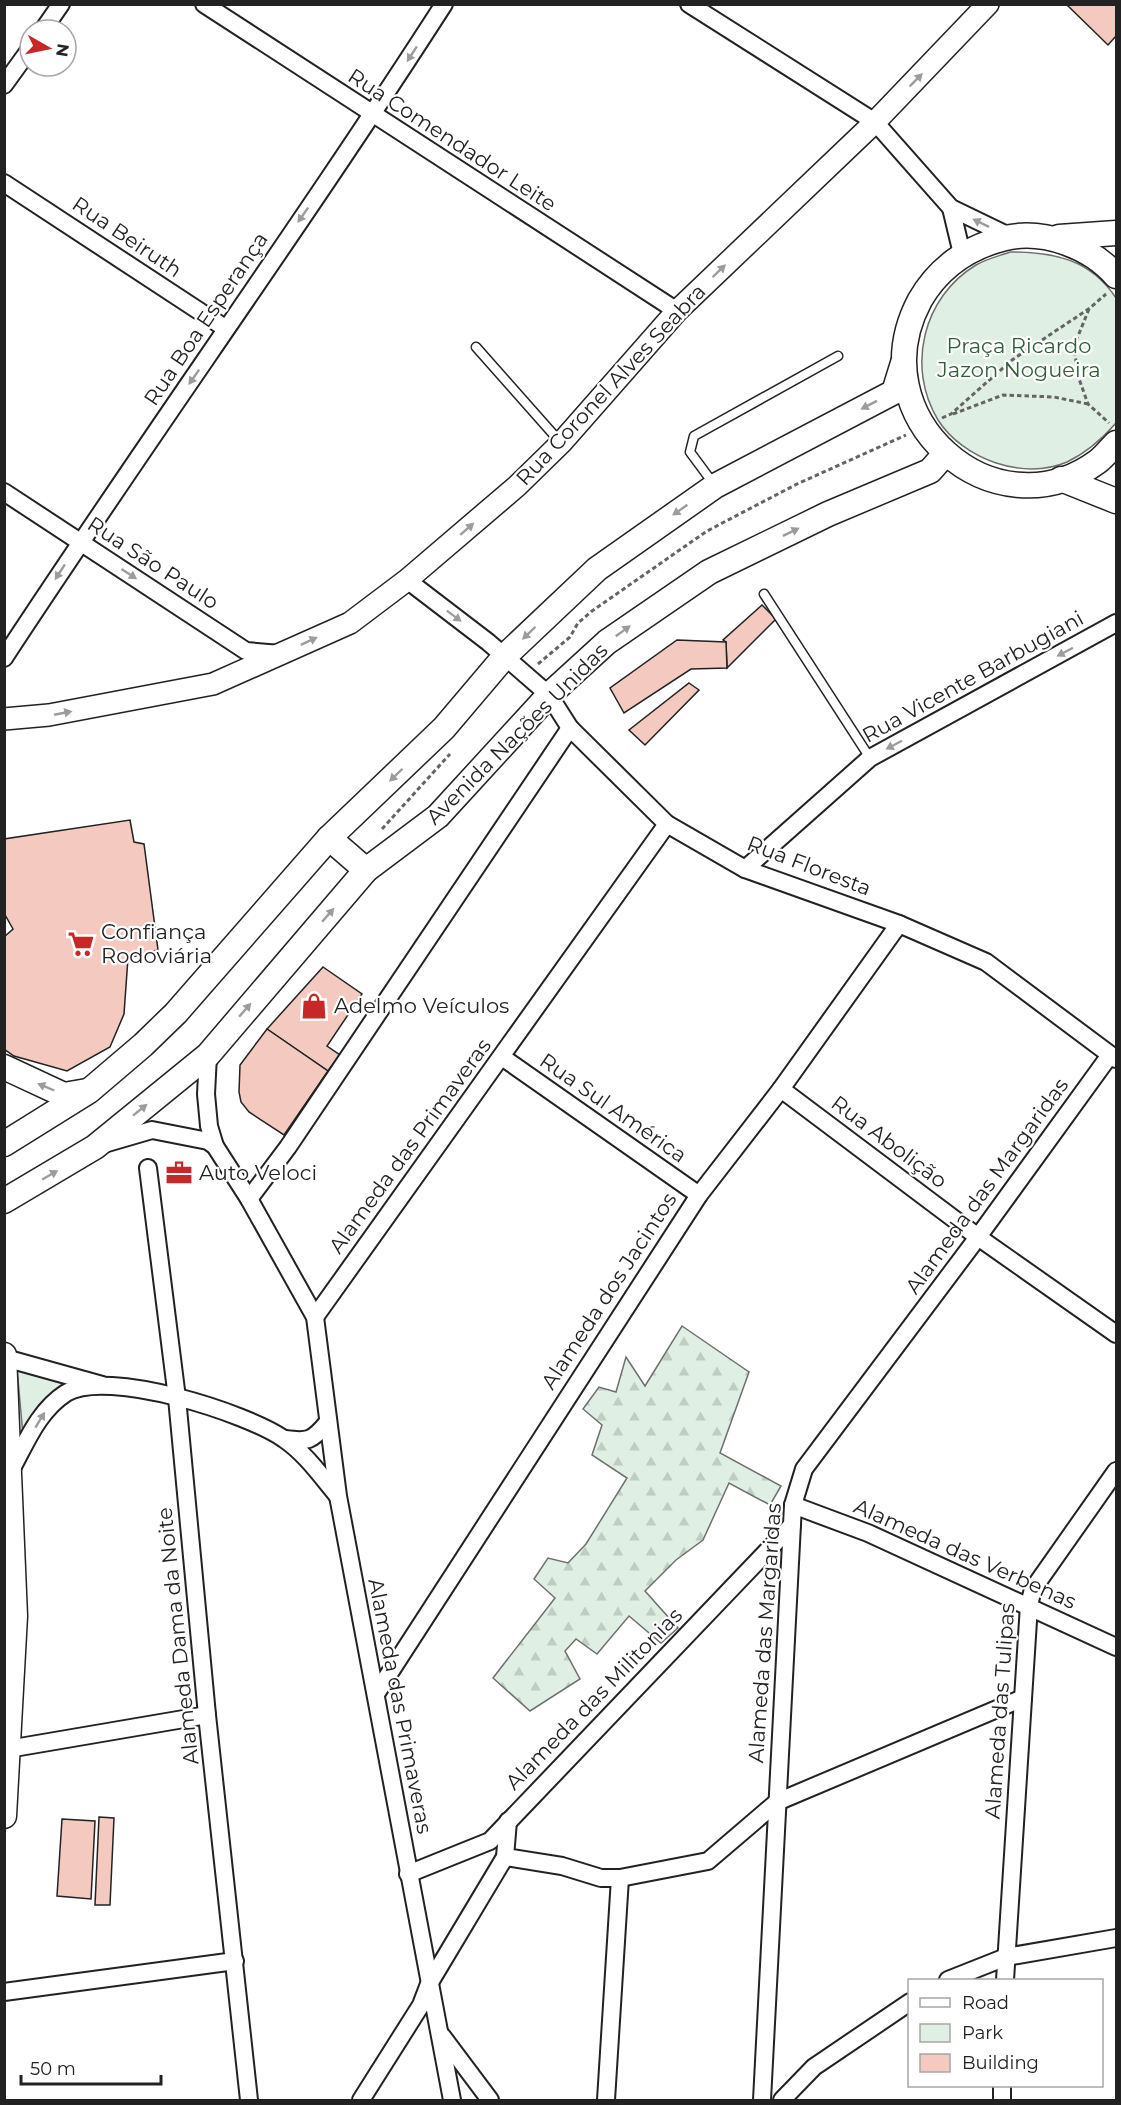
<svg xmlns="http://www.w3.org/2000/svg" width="1121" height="2105" font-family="Montserrat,sans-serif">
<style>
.forest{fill:url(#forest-firs);stroke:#6f6f6f;stroke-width:1.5}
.park{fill:#e0efe3;stroke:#6f6f6f;stroke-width:1.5}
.building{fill:#f3c9c0;stroke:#222;stroke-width:1.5}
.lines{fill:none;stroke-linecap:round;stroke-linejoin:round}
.service-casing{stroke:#222;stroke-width:11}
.minor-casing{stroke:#222;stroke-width:20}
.tertiary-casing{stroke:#222;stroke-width:24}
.secondary-casing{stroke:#222;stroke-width:27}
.path{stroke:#646464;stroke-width:3;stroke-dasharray:4.5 3;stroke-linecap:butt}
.service{stroke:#fff;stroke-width:8}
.minor{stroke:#fff;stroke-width:16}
.tertiary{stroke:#fff;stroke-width:21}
.secondary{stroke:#fff;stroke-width:24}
.oneway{fill:#9c9c9c}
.labels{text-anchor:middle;stroke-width:4.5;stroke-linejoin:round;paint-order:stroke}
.street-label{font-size:21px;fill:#222;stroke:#fff}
.park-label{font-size:21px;fill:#2f5e38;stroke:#fff}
.poi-label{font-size:21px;fill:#222;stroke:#fff;text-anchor:start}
</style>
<defs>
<pattern id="forest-firs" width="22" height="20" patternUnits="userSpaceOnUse" patternTransform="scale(1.5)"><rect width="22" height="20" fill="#e0efe3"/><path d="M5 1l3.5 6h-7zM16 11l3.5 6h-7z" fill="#c0cdc2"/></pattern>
</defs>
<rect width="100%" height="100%" fill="#fff"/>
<polygon class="forest" points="682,1326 749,1372 720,1453 781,1486 770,1505 729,1483 703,1540 676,1560 645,1591 678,1628 661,1643 629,1616 597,1654 576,1639 565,1651 580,1679 530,1711 493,1678 555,1598 534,1579 548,1558 568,1563 586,1544 627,1478 592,1455 602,1425 583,1409 599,1387 616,1392 626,1357 645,1386"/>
<g class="park">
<path d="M 1010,252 C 1054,252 1090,259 1116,298 L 1116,423 C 1102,439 1088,452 1067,462 C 1023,481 963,459 938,420 C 906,367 923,297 976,265 C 986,259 999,256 1010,252 Z"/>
<path d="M 17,1368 L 65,1383 C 43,1398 31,1411 23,1436 Z"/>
</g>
<g class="building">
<polygon points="1066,4 1116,4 1116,36 1108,45"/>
<polygon points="762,605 776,619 727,668 726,642 723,640"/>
<polygon points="677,640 726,642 727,668 691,669 624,713 610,688"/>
<polygon points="689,683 699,690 645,745 629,730"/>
<polygon points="130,820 134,842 144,844 158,950 128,958 124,1014 110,1047 67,1071 14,1056 4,1049 4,937 13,929 4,913 4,839"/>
<polygon points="323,967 362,994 327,1046 340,1055 328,1071 267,1029"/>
<polygon points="267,1029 328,1071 284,1135 249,1112 241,1102 239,1092 240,1065"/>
<polygon points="99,1817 114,1818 110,1905 95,1905"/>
<polygon points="62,1819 95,1821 91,1899 57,1896"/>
</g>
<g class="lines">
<g class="service-casing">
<g id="service">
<polyline points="476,347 561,443"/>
<polyline points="713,483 690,452 694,436 838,356"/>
<polyline points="764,594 870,758"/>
</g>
</g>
<g class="minor-casing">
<g id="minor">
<polyline points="204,4 677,311"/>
<polyline points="689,4 875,122 951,208 1011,237"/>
<polyline points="43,30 61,4"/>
<polyline points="4,85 30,49"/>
<polyline points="4,183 225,328"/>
<polyline points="951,208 962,254"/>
<polyline points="4,492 246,651 280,654"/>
<polyline points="407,580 488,642 549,695 570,728 667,824 745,869 899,924 986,962 1116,1059"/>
<path d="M 4,658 C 148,438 302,225 444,4"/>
<polyline points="745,869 870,758 1116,623"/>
<polyline points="208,1055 206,1094 209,1126 215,1146 249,1199 315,1317 338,1496 452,2100"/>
<polyline points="502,1057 699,1195"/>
<polyline points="781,1089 978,1237 1116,1334"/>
<polyline points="104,1144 152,1130 208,1141 215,1146"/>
<polyline points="148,1168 177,1398 207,1715 249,2100"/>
<polyline points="249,1199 288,1147 570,728"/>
<polyline points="315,1317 667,824"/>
<polyline points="5,1358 102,1385"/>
<path d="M 285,1439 C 308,1442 312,1441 327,1423"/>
<path d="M 11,1470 C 26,1443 38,1411 66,1393 C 107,1368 247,1413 284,1439 C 305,1453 321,1476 337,1495"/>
<polyline points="793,1505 868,1533 1116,1647"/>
<polyline points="376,1694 699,1195 781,1089 899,924"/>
<polyline points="8,1749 207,1715"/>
<polyline points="508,1821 505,1857 562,1866 601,1878 620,1878 708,1861 777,1802 1023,1698"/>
<polyline points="408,1874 490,1841 792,1525"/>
<polyline points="948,1980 1006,1957 1116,1938"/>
<polyline points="1005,1980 1029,1605 1033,1589 1116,1471"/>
<polyline points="4,1992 235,1961"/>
<polyline points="442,2036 490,2100"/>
<polyline points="361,2100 421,2005 429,1984 505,1857"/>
<polyline points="606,2100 620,1878"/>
<polyline points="762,2100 793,1505 804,1469 978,1237 1110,1055"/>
<polyline points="782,2100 814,2067 910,2002"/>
<polyline points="1002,2100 1002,2086"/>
</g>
</g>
<g class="tertiary-casing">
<polyline id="tertiary" points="4,719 49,715 213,684 350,623 407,580 517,486 561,443 677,311 875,122 988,4"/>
</g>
<g class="secondary-casing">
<g id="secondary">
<polyline points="1059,237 1116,233"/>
<path d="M 1116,276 C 1091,247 1044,229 1005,238 C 969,247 939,267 920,300 C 857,417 994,537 1097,462 C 1104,457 1110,449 1116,443"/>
<polyline points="1061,479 1116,501"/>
<polyline points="329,838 366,870"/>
<polyline points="4,1067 64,1095 87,1091"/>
<polyline points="4,1144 89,1091 143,1045 176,1013 329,838 444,728 505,656 597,569 715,486 894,392 903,363"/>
<polyline points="4,1201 95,1147 208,1055 366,870 438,816 549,695 607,642 709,572 828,514 930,471 945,454"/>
<polyline points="4,1355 15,1616 4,1816"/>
</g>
</g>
<g class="path">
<polyline points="1089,309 1074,346 1078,376 1088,404 1109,423"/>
<polyline points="953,414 1003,395 1054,397 1088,404"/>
<polyline points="942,418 951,414 1012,360 1090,308 1106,294"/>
<polyline points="538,664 570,637 578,623 592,611 707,531 797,484 906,435"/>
<polyline points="382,829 450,754"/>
</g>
<use href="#service" class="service"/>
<use href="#minor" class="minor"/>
<use href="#tertiary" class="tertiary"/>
<use href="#secondary" class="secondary"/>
</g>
<defs><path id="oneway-solid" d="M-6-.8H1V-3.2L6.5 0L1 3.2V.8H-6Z" transform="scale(1.5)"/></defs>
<g class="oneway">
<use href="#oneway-solid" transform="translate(412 54) rotate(123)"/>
<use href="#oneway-solid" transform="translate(916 80) rotate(-45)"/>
<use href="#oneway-solid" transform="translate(303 215) rotate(125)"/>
<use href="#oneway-solid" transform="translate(981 223) rotate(-154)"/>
<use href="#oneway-solid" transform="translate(719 271) rotate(-44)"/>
<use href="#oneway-solid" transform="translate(194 377) rotate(125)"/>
<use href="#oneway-solid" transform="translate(869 405) rotate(153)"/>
<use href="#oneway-solid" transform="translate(680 510) rotate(145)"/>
<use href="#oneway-solid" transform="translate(467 529) rotate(-41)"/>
<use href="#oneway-solid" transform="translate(791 532) rotate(-26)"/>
<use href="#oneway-solid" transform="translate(60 572) rotate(123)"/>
<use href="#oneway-solid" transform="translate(129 574) rotate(33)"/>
<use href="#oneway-solid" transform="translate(454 616) rotate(37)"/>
<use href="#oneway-solid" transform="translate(623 631) rotate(-36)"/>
<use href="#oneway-solid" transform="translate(529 633) rotate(136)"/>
<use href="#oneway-solid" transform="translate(309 641) rotate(-25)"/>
<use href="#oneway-solid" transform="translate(1065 652) rotate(152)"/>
<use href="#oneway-solid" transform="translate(63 713) rotate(-11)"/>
<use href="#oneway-solid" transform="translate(894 745) rotate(152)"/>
<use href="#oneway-solid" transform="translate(396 775) rotate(136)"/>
<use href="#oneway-solid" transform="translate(328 915) rotate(-49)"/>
<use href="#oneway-solid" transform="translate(245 1010) rotate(-49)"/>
<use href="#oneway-solid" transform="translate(46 1087) rotate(-157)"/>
<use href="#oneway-solid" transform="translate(140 1110) rotate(-39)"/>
<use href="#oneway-solid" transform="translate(50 1175) rotate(-30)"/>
<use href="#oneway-solid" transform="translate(40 1420) rotate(-59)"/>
</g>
<defs>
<g id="supermarket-bare" transform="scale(2.07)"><path d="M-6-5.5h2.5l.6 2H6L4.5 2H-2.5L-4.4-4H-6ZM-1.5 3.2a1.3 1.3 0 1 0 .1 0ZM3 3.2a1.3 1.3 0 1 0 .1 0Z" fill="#c62828" stroke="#fff" stroke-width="2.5" paint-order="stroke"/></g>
<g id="shop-bare" transform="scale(2.07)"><path d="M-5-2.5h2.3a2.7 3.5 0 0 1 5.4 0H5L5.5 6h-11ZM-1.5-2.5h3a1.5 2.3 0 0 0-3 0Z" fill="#c62828" stroke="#fff" stroke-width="2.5" paint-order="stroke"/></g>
<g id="office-bare" transform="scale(2.07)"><path d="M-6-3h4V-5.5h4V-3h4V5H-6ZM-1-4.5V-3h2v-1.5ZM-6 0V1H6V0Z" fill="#c62828" stroke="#fff" stroke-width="2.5" paint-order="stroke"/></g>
</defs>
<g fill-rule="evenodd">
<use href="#supermarket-bare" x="81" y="944"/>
<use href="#shop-bare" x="314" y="1006"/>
<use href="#office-bare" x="179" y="1173"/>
</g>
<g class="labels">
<g class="street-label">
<text transform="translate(452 140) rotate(33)" y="7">Rua Comendador Leite</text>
<text transform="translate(127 237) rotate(34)" y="7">Rua Beiruth</text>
<text transform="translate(206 319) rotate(-56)" y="7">Rua Boa Esperança</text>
<text transform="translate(611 385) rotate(-47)" y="7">Rua Coronel Alves Seabra</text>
<text transform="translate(153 563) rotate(33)" y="7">Rua São Paulo</text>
<text transform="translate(973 677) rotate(-29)" y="7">Rua Vicente Barbugiani</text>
<text transform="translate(517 734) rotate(-45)" y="7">Avenida Nações Unidas</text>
<text transform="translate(809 866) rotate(21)" y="7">Rua Floresta</text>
<text transform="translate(613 1108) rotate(35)" y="7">Rua Sul América</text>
<text transform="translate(889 1142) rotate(37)" y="7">Rua Abolição</text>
<text transform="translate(410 1146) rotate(-54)" y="7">Alameda das Primaveras</text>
<text transform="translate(987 1186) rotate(-54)" y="7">Alameda das Margaridas</text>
<text transform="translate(609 1291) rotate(-57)" y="7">Alameda dos Jacintos</text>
<text transform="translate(965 1554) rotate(24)" y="7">Alameda das Verbenas</text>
<text transform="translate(765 1633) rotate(-86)" y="7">Alameda das Margaridas</text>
<text transform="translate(178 1636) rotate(-96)" y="7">Alameda Dama da Noite</text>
<text transform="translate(594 1699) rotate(-46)" y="7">Alameda das Militonias</text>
<text transform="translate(400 1706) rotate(79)" y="7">Alameda das Primaveras</text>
<text transform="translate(1000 1711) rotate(-86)" y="7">Alameda das Tulipas</text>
</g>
<g class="park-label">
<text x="1019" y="353">Praça Ricardo<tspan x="1019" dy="24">Jazon Nogueira</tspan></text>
</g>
<g class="poi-label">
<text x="101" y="939">Confiança<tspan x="101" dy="24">Rodoviária</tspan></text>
<text x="334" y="1013">Adelmo Veículos</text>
<text x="199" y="1180">Auto Veloci</text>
</g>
</g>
<rect width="1121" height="2105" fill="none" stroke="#222222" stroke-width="12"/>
<rect x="908" y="1979" width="195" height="108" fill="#ffffff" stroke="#a7a7a7" stroke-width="1.5"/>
<rect x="920" y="1998" width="30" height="9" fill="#ffffff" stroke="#a7a7a7" stroke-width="1.5"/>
<text x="962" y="2009" font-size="18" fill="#222222">Road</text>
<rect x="920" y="2024" width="30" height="18" fill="#e0efe3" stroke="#a7a7a7" stroke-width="1.5"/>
<text x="962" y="2039" font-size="18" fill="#222222">Park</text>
<rect x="920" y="2054" width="30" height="18" fill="#f3c9c0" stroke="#a7a7a7" stroke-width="1.5"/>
<text x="962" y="2069" font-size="18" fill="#222222">Building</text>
<g transform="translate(48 48) rotate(99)"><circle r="28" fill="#ffffff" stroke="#a7a7a7" stroke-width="1.5"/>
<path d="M0-4.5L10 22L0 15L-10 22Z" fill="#c62828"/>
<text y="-9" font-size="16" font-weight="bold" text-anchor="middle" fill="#222222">N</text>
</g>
<path d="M21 2075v9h140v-9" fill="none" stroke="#222222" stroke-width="3"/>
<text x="30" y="2075" font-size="18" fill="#222222" stroke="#ffffff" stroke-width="4.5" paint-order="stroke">50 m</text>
</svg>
